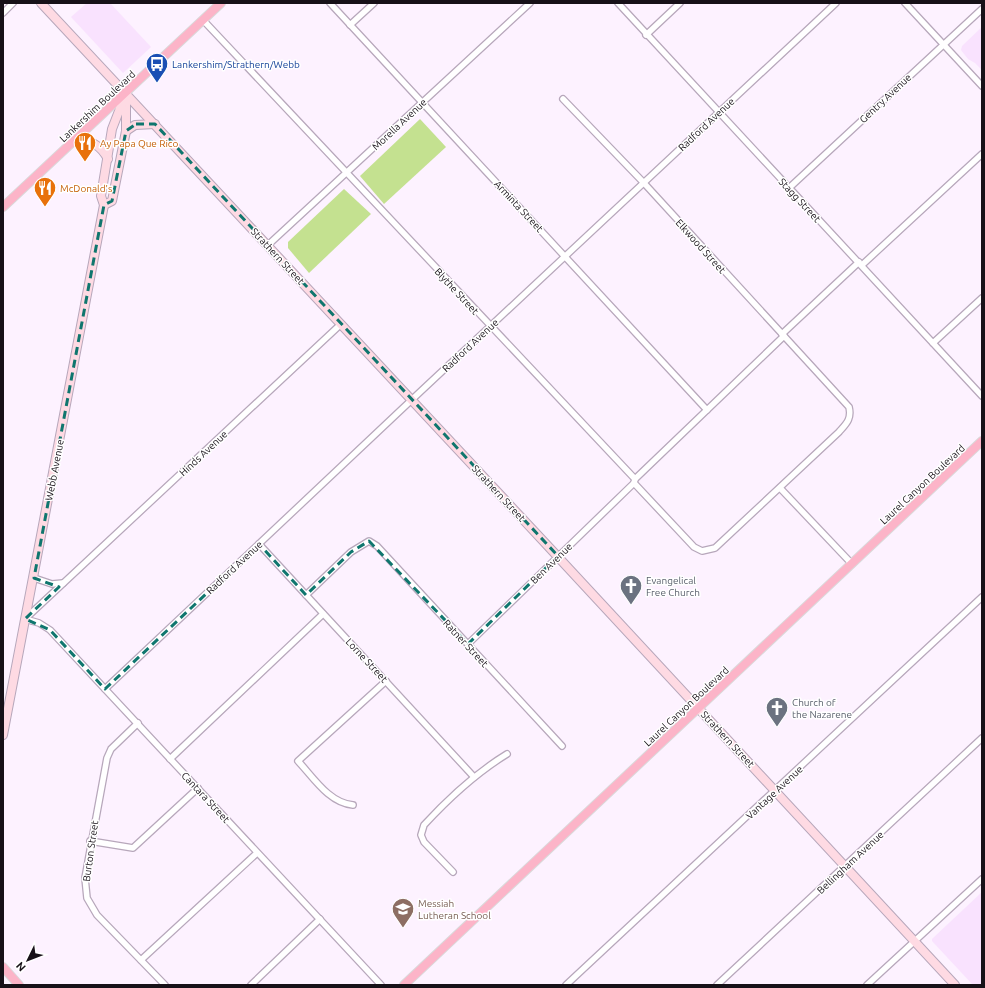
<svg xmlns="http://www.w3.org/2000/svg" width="985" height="988" font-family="Ubuntu,sans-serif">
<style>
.built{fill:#f9e2fe}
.green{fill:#c4e190}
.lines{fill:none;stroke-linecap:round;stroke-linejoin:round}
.street-casing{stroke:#b7a7bb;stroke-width:8}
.secondary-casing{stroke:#b7a7bb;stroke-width:10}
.primary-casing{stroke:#dad9da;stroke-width:10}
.street{stroke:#fff;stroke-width:5.5}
.secondary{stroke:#fedae3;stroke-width:8}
.primary{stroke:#fcb4c8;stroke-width:8}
.marked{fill:none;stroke:#0f766e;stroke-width:3;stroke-dasharray:8 5;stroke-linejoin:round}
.labels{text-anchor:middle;stroke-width:3;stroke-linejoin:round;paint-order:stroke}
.transit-label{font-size:10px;fill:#164399;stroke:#fff;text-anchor:start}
.street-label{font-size:10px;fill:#171118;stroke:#fff}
.food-label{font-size:10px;fill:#c56008;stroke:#fff;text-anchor:start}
.worship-label{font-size:10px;fill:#5b616d;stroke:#fff;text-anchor:start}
.education-label{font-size:10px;fill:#785e54;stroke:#fff;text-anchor:start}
</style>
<rect width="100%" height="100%" fill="#fdf2ff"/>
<g class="built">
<polygon points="87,3 110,3 151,47 123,73 71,17"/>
<polygon points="982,27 982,70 975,63 968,59 961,50 962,46"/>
<polygon points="982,892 982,985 973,985 932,941 932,939"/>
</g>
<g class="green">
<polygon points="420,119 446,147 384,204 360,176"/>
<polygon points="344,189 371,214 309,273 288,248 288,242"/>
</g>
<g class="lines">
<g class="street-casing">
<g id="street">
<polyline points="330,3 707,410"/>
<polyline points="618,3 982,396"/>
<polyline points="905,3 982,86"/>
<polyline points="3,13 13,3"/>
<path d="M 203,20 L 635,479 L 634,483 L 694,547 L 702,551 L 715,548 L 839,432 C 846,424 852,419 849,407 L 643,182 L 563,99"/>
<polyline points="350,25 374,3"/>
<polyline points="646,35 680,3"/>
<polyline points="789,188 982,9"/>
<polyline points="268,245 530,3"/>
<polyline points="862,265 982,154"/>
<polyline points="782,334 859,262"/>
<polyline points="933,343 982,298"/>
<polyline points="635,479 784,336"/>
<polyline points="780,488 852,564"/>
<polyline points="259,544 474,777"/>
<polyline points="34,578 52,584 63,583"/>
<polyline points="306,595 351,552 369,541 377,546 562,746"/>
<polyline points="26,618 341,324"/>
<polyline points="25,619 39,623 50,630 381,985"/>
<polyline points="468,644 634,483"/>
<polyline points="105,689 420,392 836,3"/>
<polyline points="138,723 111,749 107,758 85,878 87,898 97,915 165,985"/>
<polyline points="170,759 323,614"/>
<path d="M 353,805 C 329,803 313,777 298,761 L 386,681"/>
<polyline points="90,841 133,848 198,788"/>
<path d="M 453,872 L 424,842 L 421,835 L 424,825 C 448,799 476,773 507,754"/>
<polyline points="141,960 257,853"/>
<polyline points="251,985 320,919"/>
<polyline points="566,985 982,597"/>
<polyline points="717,985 982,738"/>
<polyline points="867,985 982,879"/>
</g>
</g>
<g class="secondary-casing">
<g id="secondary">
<polyline points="41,3 546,544 955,985"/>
<polyline points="126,131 135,125 155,124"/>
<path d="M 75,139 C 91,141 100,144 108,159"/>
<polyline points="104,205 112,201 126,131 126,98"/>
<polyline points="3,735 104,205 101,196 112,129 126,93"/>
</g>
</g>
<g class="primary-casing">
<g id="primary">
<polyline points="3,207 221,3"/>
<polyline points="3,967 19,985"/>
<polyline points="404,985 982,441"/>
</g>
</g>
<use href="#street" class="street"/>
<use href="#secondary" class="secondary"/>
<use href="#primary" class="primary"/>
</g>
<path class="marked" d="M 136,124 L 155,124 L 558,556 L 468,644 L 369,541 L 351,552 L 306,595 L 259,544 L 105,689 L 50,630 L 25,619 L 59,587 L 34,578 L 104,205 L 112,201 L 126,131 Z"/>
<defs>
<g id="bus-pin" transform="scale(1.15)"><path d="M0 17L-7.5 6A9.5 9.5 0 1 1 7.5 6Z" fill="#1a4fb4" stroke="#fff"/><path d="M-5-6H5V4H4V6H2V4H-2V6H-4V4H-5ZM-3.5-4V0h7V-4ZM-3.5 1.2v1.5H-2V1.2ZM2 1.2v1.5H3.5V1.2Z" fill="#fff"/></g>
<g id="restaurant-pin" transform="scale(1.15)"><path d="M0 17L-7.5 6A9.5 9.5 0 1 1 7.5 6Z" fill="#e8710a" stroke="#fff"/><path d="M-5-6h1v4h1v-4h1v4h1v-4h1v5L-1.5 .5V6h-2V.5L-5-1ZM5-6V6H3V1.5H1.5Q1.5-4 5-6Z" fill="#fff"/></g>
<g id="church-pin" transform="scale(1.15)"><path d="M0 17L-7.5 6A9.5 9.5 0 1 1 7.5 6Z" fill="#6b7280" stroke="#fff"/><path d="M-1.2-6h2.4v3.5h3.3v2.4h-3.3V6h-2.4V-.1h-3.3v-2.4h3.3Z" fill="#fff"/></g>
<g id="school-pin" transform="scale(1.15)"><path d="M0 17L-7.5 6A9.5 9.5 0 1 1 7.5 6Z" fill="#8d6e63" stroke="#fff"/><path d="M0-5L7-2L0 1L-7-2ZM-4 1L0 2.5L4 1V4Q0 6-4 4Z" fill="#fff"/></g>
</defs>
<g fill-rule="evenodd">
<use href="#bus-pin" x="157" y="64"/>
<use href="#restaurant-pin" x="85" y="143"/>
<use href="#restaurant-pin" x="45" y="188"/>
<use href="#church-pin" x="631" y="586"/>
<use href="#church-pin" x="777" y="708"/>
<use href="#school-pin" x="403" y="909"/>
</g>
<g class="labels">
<g class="transit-label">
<text x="172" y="68">Lankershim/Strathern/Webb</text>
</g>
<g class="street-label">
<text transform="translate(885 98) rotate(-43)" y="4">Gentry Avenue</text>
<text transform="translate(97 106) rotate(-43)" y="4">Lankershim Boulevard</text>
<text transform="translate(399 124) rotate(-43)" y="4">Morella Avenue</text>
<text transform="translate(706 124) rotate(-43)" y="4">Radford Avenue</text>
<text transform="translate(800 200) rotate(47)" y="4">Stagg Street</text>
<text transform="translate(519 206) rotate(47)" y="4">Arminta Street</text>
<text transform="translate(701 246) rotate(48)" y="4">Elkwood Street</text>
<text transform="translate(278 256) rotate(47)" y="4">Strathern Street</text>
<text transform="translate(457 291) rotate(47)" y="4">Blythe Street</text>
<text transform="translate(470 345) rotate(-43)" y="4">Radford Avenue</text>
<text transform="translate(203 453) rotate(-43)" y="4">Hinds Avenue</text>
<text transform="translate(54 470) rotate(-79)" y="4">Webb Avenue</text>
<text transform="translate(922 484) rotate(-43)" y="4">Laurel Canyon Boulevard</text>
<text transform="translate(499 493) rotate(47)" y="4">Strathern Street</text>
<text transform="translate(551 563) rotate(-44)" y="4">Ben Avenue</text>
<text transform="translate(234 567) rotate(-43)" y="4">Radford Avenue</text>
<text transform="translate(466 643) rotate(47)" y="4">Ratner Street</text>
<text transform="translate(367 660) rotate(47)" y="4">Lorne Street</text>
<text transform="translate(686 706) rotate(-43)" y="4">Laurel Canyon Boulevard</text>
<text transform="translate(728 739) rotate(47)" y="4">Strathern Street</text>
<text transform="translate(774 792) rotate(-43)" y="4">Vantage Avenue</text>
<text transform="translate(206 797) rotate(47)" y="4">Cantara Street</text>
<text transform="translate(90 851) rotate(-82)" y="4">Burton Street</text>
<text transform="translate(850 862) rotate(-43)" y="4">Bellingham Avenue</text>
</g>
<g class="food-label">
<text x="100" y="147">Ay Papa Que Rico</text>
<text x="60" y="192">McDonald's</text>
</g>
<g class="worship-label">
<text x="646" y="584">Evangelical<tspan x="646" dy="12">Free Church</tspan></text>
<text x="792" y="706">Church of<tspan x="792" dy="12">the Nazarene</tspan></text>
</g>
<g class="education-label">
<text x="418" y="907">Messiah<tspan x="418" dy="12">Lutheran School</tspan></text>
</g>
</g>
<rect width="985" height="988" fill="none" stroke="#171118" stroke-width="8"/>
<g transform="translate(28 960) rotate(227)" stroke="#ffffff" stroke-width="3" paint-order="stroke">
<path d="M0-3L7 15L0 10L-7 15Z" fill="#171118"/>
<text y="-6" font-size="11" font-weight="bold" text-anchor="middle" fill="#171118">N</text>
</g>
</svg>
